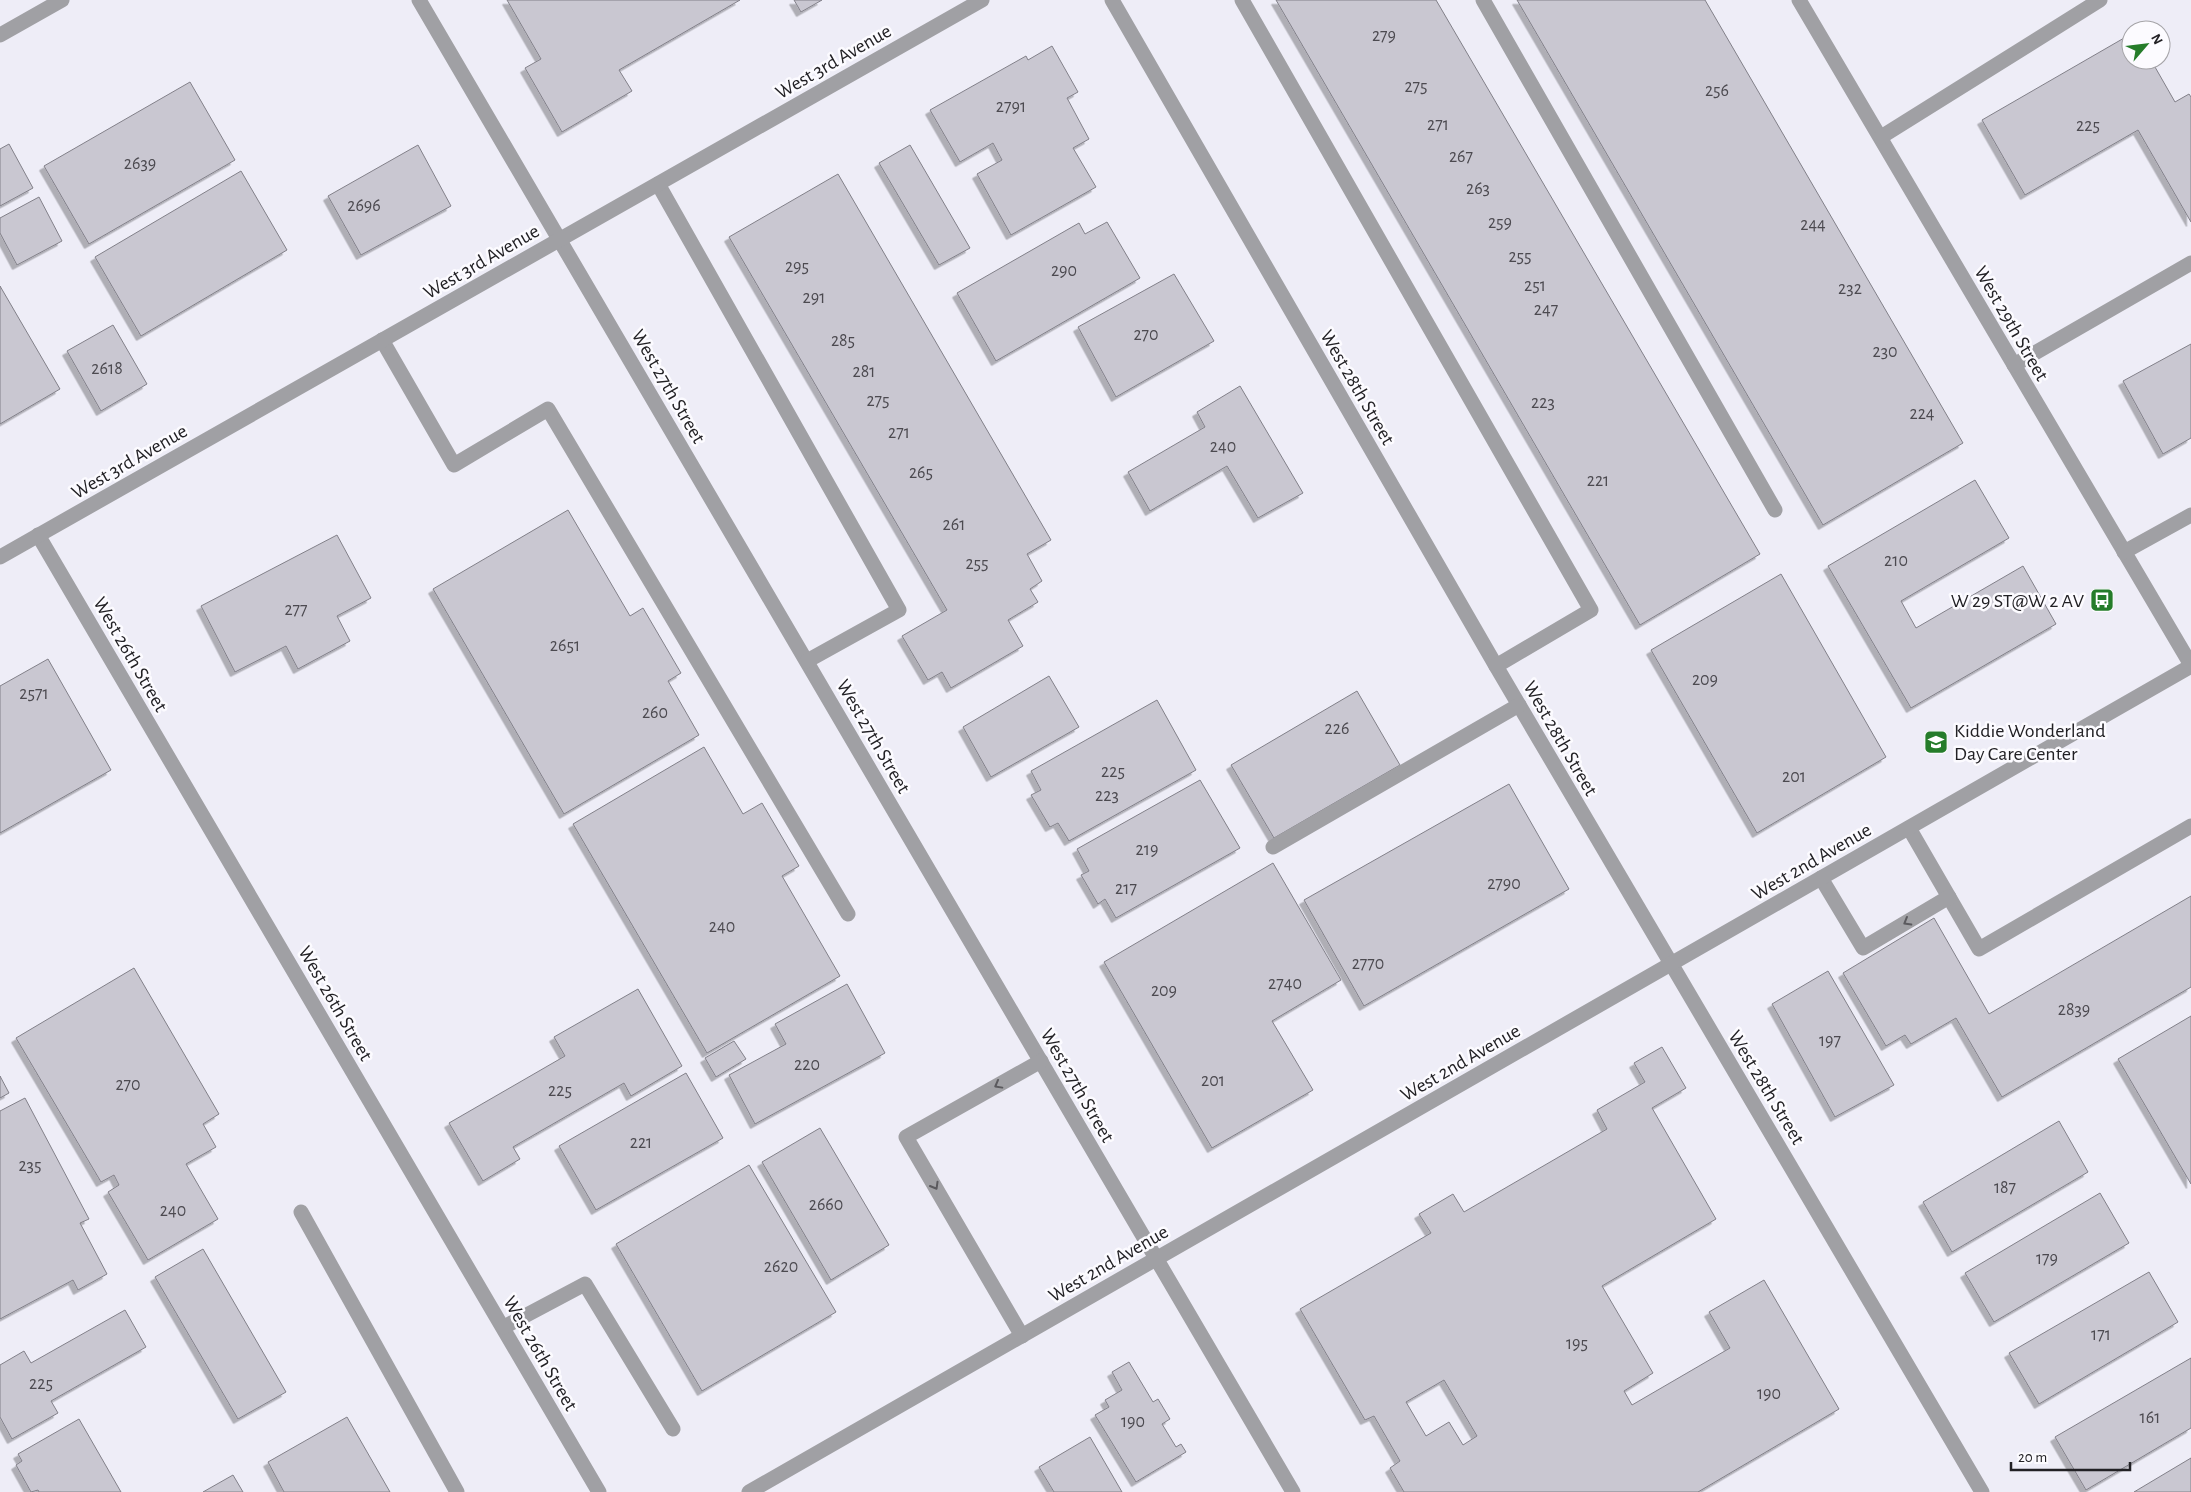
<svg xmlns="http://www.w3.org/2000/svg" width="2191" height="1492" font-family="'Alegreya Sans',sans-serif">
<style>
.building{fill:#c9c7d1;stroke:#828089;fill-rule:evenodd;filter:url(#shadow)}
.lines{fill:none;stroke-linecap:round;stroke-linejoin:round}
.minor{stroke:#a0a0a4;stroke-width:15}
.oneway{stroke:#5b5a5e}
.labels{text-anchor:middle;stroke-width:5;stroke-linejoin:round;paint-order:stroke}
.number-label{font-size:18px;fill:#4c4a50}
.street-label{font-size:20px;fill:#222125;stroke:#fcfbff}
.poi-label{font-size:20px;fill:#222125;stroke:#fcfbff;text-anchor:end}
</style>
<defs>
<filter id="shadow"><feDropShadow dx="-4.5" dy="4.5" stdDeviation="0" flood-color="#0004"/></filter>
</defs>
<rect width="100%" height="100%" fill="#eeedf7"/>
<g class="building">
<polygon points="507,0 740,0 619,70 632,91 562,132 525,68 541,59"/>
<polygon points="794,0 822,0 801,12"/>
<polygon points="1276,0 1436,0 1760,554 1640,625"/>
<polygon points="1517,0 1705,0 1963,443 1823,525"/>
<polygon points="2131,34 2131,60 2151,60 2175,102 2189,94 2191,97 2191,222 2138,130 2025,195 1982,120"/>
<polygon points="1052,46 1078,92 1067,98 1089,139 1073,148 1096,187 1011,235 977,174 1002,160 993,143 960,162 930,110 1026,56 1028,60"/>
<polygon points="190,82 235,160 89,244 44,166"/>
<polygon points="9,144 33,188 0,206 0,149"/>
<polygon points="418,145 451,206 361,255 328,196"/>
<polygon points="910,145 970,248 939,265 879,163"/>
<polygon points="241,171 287,250 141,336 95,257"/>
<polygon points="838,174 1051,540 1027,554 1042,581 1030,589 1038,602 1008,620 1023,646 951,688 942,672 928,680 902,636 947,610 729,237"/>
<polygon points="39,197 62,241 17,265 0,233 0,218"/>
<polygon points="1107,222 1140,278 996,361 957,293 1079,223 1085,234"/>
<polygon points="1174,274 1214,341 1116,397 1078,327"/>
<polygon points="0,286 60,389 0,424"/>
<polygon points="113,325 147,384 101,411 67,351"/>
<polygon points="2191,344 2191,438 2163,454 2123,381"/>
<polygon points="1240,386 1303,493 1258,518 1227,466 1150,511 1128,472 1205,427 1197,412"/>
<polygon points="1975,480 2009,538 1901,601 1916,628 2023,566 2056,624 1911,708 1828,566"/>
<polygon points="568,510 630,616 643,608 681,673 668,681 699,735 564,814 433,589"/>
<polygon points="337,535 371,598 337,616 350,641 298,669 286,646 235,672 201,606"/>
<polygon points="1781,574 1886,757 1757,833 1651,650"/>
<polygon points="48,659 111,770 0,833 0,686"/>
<polygon points="1049,676 1079,727 991,777 963,727"/>
<polygon points="1357,691 1400,765 1274,838 1231,765"/>
<polygon points="1157,700 1196,770 1069,841 1058,823 1050,827 1031,795 1041,790 1031,771"/>
<polygon points="704,747 743,814 762,803 799,866 782,876 840,976 707,1053 573,824"/>
<polygon points="1200,780 1240,848 1116,918 1105,899 1098,904 1081,875 1089,871 1077,849"/>
<polygon points="1509,784 1569,889 1364,1006 1304,900"/>
<polygon points="1273,863 1341,980 1272,1021 1313,1090 1212,1148 1104,962"/>
<polygon points="2191,896 2191,987 2002,1097 1956,1018 1911,1044 1905,1035 1886,1046 1843,973 1934,918 1989,1014"/>
<polygon points="134,968 219,1114 203,1124 216,1147 186,1164 218,1219 148,1260 108,1192 119,1185 114,1175 101,1182 16,1038"/>
<polygon points="1828,971 1894,1085 1835,1117 1772,1004"/>
<polygon points="847,984 885,1053 755,1124 729,1075 786,1044 775,1024"/>
<polygon points="638,989 682,1066 631,1096 624,1083 513,1147 520,1159 483,1181 449,1123 565,1056 554,1037"/>
<polygon points="2191,1016 2191,1184 2118,1059"/>
<polygon points="734,1041 746,1059 716,1077 705,1058"/>
<path d="M 1662,1047 L 1686,1088 L 1652,1108 L 1716,1219 L 1602,1286 L 1653,1373 L 1624,1391 L 1632,1405 L 1730,1348 L 1709,1312 L 1764,1280 L 1839,1409 L 1698,1492 L 1404,1492 L 1390,1468 L 1400,1461 L 1374,1416 L 1365,1420 L 1300,1309 L 1431,1233 L 1419,1214 L 1453,1194 L 1464,1212 L 1607,1129 L 1597,1110 L 1645,1082 L 1634,1063 ZM 1444,1380 L 1477,1436 L 1463,1445 L 1449,1422 L 1426,1436 L 1406,1402 Z"/>
<polygon points="686,1073 723,1138 596,1210 559,1146"/>
<polygon points="0,1076 9,1093 0,1098"/>
<polygon points="25,1098 89,1219 80,1223 107,1274 78,1290 73,1280 0,1319 0,1111"/>
<polygon points="2059,1121 2088,1172 1952,1252 1923,1202"/>
<polygon points="820,1128 889,1245 831,1280 762,1162"/>
<polygon points="749,1165 836,1312 702,1391 616,1244"/>
<polygon points="2100,1193 2129,1243 1994,1322 1965,1273"/>
<polygon points="203,1249 286,1392 238,1419 155,1277"/>
<polygon points="2149,1272 2178,1322 2039,1404 2009,1353"/>
<polygon points="125,1310 146,1347 51,1401 58,1413 12,1439 0,1417 0,1365 24,1351 31,1363"/>
<polygon points="2191,1358 2191,1428 2086,1490 2055,1437"/>
<polygon points="1129,1362 1153,1402 1158,1399 1170,1419 1162,1424 1176,1447 1181,1444 1186,1452 1136,1482 1095,1415 1109,1407 1105,1400 1122,1390 1112,1372"/>
<polygon points="347,1417 390,1492 284,1492 268,1462"/>
<polygon points="79,1419 121,1492 39,1492 38,1490 31,1492 16,1465 22,1461 18,1454"/>
<polygon points="1090,1437 1122,1492 1054,1492 1039,1467"/>
<polygon points="2191,1458 2191,1492 2134,1492"/>
<polygon points="233,1475 243,1492 203,1492"/>
</g>
<g class="lines">
<g class="minor">
<polyline points="419,0 1293,1492"/>
<polyline points="1112,0 1496,666 1982,1492"/>
<polyline points="1242,0 1591,610 1496,666"/>
<polyline points="1483,0 1775,510"/>
<polyline points="1799,0 2191,665"/>
<polyline points="0,35 62,0"/>
<polyline points="1881,137 2100,0"/>
<polyline points="658,184 899,610 807,661"/>
<polyline points="382,340 454,465 548,409 848,914"/>
<polyline points="2014,365 2191,263"/>
<polyline points="38,535 599,1492"/>
<polyline points="2124,552 2191,515"/>
<polyline points="0,557 982,0"/>
<polyline points="1909,828 1979,949 2191,826"/>
<polyline points="1273,847 1519,705"/>
<polyline points="1821,878 1863,948 1949,897"/>
<polyline points="301,1212 457,1492"/>
<polyline points="504,1327 585,1284 673,1429"/>
<polyline points="1022,1336 906,1137 1041,1061"/>
<polyline points="749,1492 2191,666"/>
</g>
</g>
<defs><path id="oneway-chevron" d="M-2-3.5L2.5 0L-2 3.5" fill="none" stroke-width="1.6" stroke-linecap="round" stroke-linejoin="round" transform="scale(1.25)"/></defs>
<g class="oneway">
<use href="#oneway-chevron" transform="translate(1907 922) rotate(150)"/>
<use href="#oneway-chevron" transform="translate(998 1085) rotate(151)"/>
<use href="#oneway-chevron" transform="translate(935 1186) rotate(60)"/>
</g>
<defs>
<g id="bus-square" transform="scale(1.25)"><rect x="-9" y="-9" width="18" height="18" rx="4" fill="#257c2a" stroke="#fcfbff"/><path d="M-5-6H5V4H4V6H2V4H-2V6H-4V4H-5ZM-3.5-4V0h7V-4ZM-3.5 1.2v1.5H-2V1.2ZM2 1.2v1.5H3.5V1.2Z" fill="#fff"/></g>
<g id="school-square" transform="scale(1.25)"><rect x="-9" y="-9" width="18" height="18" rx="4" fill="#257c2a" stroke="#fcfbff"/><path d="M0-5L7-2L0 1L-7-2ZM-4 1L0 2.5L4 1V4Q0 6-4 4Z" fill="#fff"/></g>
</defs>
<g fill-rule="evenodd">
<use href="#bus-square" x="2102" y="600"/>
<use href="#school-square" x="1936" y="742"/>
</g>
<g class="labels">
<g class="number-label">
<text x="1384" y="41">279</text>
<text x="1416" y="92">275</text>
<text x="1717" y="96">256</text>
<text x="1011" y="112">2791</text>
<text x="1438" y="130">271</text>
<text x="2088" y="131">225</text>
<text x="1461" y="162">267</text>
<text x="140" y="169">2639</text>
<text x="1478" y="194">263</text>
<text x="364" y="211">2696</text>
<text x="1500" y="228">259</text>
<text x="1813" y="230">244</text>
<text x="1520" y="262">255</text>
<text x="797" y="272">295</text>
<text x="1064" y="276">290</text>
<text x="1535" y="291">251</text>
<text x="1850" y="294">232</text>
<text x="814" y="303">291</text>
<text x="1546" y="315">247</text>
<text x="1146" y="340">270</text>
<text x="843" y="346">285</text>
<text x="1885" y="357">230</text>
<text x="107" y="374">2618</text>
<text x="864" y="377">281</text>
<text x="878" y="406">275</text>
<text x="1543" y="408">223</text>
<text x="1922" y="419">224</text>
<text x="899" y="438">271</text>
<text x="1223" y="452">240</text>
<text x="921" y="478">265</text>
<text x="1598" y="486">221</text>
<text x="954" y="530">261</text>
<text x="1896" y="566">210</text>
<text x="977" y="569">255</text>
<text x="296" y="615">277</text>
<text x="565" y="651">2651</text>
<text x="1705" y="685">209</text>
<text x="34" y="699">2571</text>
<text x="655" y="718">260</text>
<text x="1337" y="734">226</text>
<text x="1113" y="777">225</text>
<text x="1794" y="782">201</text>
<text x="1107" y="801">223</text>
<text x="1147" y="855">219</text>
<text x="1504" y="889">2790</text>
<text x="1126" y="894">217</text>
<text x="722" y="932">240</text>
<text x="1368" y="969">2770</text>
<text x="1285" y="989">2740</text>
<text x="1164" y="996">209</text>
<text x="2074" y="1015">2839</text>
<text x="1830" y="1046">197</text>
<text x="807" y="1070">220</text>
<text x="1213" y="1086">201</text>
<text x="128" y="1090">270</text>
<text x="560" y="1096">225</text>
<text x="641" y="1148">221</text>
<text x="30" y="1171">235</text>
<text x="2005" y="1193">187</text>
<text x="826" y="1210">2660</text>
<text x="173" y="1216">240</text>
<text x="2047" y="1264">179</text>
<text x="781" y="1272">2620</text>
<text x="2101" y="1340">171</text>
<text x="1577" y="1349">195</text>
<text x="41" y="1389">225</text>
<text x="1769" y="1399">190</text>
<text x="2150" y="1423">161</text>
<text x="1133" y="1427">190</text>
</g>
<g class="street-label">
<text transform="translate(833 61) rotate(-30)" y="7">West 3rd Avenue</text>
<text transform="translate(481 261) rotate(-30)" y="7">West 3rd Avenue</text>
<text transform="translate(2012 323) rotate(60)" y="7">West 29th Street</text>
<text transform="translate(669 386) rotate(60)" y="7">West 27th Street</text>
<text transform="translate(1358 387) rotate(60)" y="7">West 28th Street</text>
<text transform="translate(129 461) rotate(-30)" y="7">West 3rd Avenue</text>
<text transform="translate(131 654) rotate(60)" y="7">West 26th Street</text>
<text transform="translate(874 736) rotate(60)" y="7">West 27th Street</text>
<text transform="translate(1561 738) rotate(60)" y="7">West 28th Street</text>
<text transform="translate(1811 861) rotate(-30)" y="7">West 2nd Avenue</text>
<text transform="translate(336 1003) rotate(60)" y="7">West 26th Street</text>
<text transform="translate(1460 1062) rotate(-30)" y="7">West 2nd Avenue</text>
<text transform="translate(1078 1085) rotate(60)" y="7">West 27th Street</text>
<text transform="translate(1767 1087) rotate(59)" y="7">West 28th Street</text>
<text transform="translate(1108 1263) rotate(-30)" y="7">West 2nd Avenue</text>
<text transform="translate(541 1353) rotate(60)" y="7">West 26th Street</text>
</g>
<g class="poi-label">
<text x="2084" y="607">W 29 ST@W 2 AV</text>
<text x="1954" y="737" text-anchor="start">Kiddie Wonderland<tspan x="1954" dy="23">Day Care Center</tspan></text>
</g>
</g>
<g transform="translate(2146 45) rotate(62)"><circle r="24" fill="#fcfbff" stroke="#a5a4a8"/>
<path d="M0-4L9 19L0 12L-9 19Z" fill="#257c2a"/>
<text y="-8" font-size="14" font-weight="bold" text-anchor="middle" fill="#222125">N</text>
</g>
<path d="M2011 1462v8h119v-8" fill="none" stroke="#222125" stroke-width="2.5"/>
<text x="2018" y="1462" font-size="15" fill="#222125" stroke="#fcfbff" stroke-width="4" paint-order="stroke">20 m</text>
</svg>
